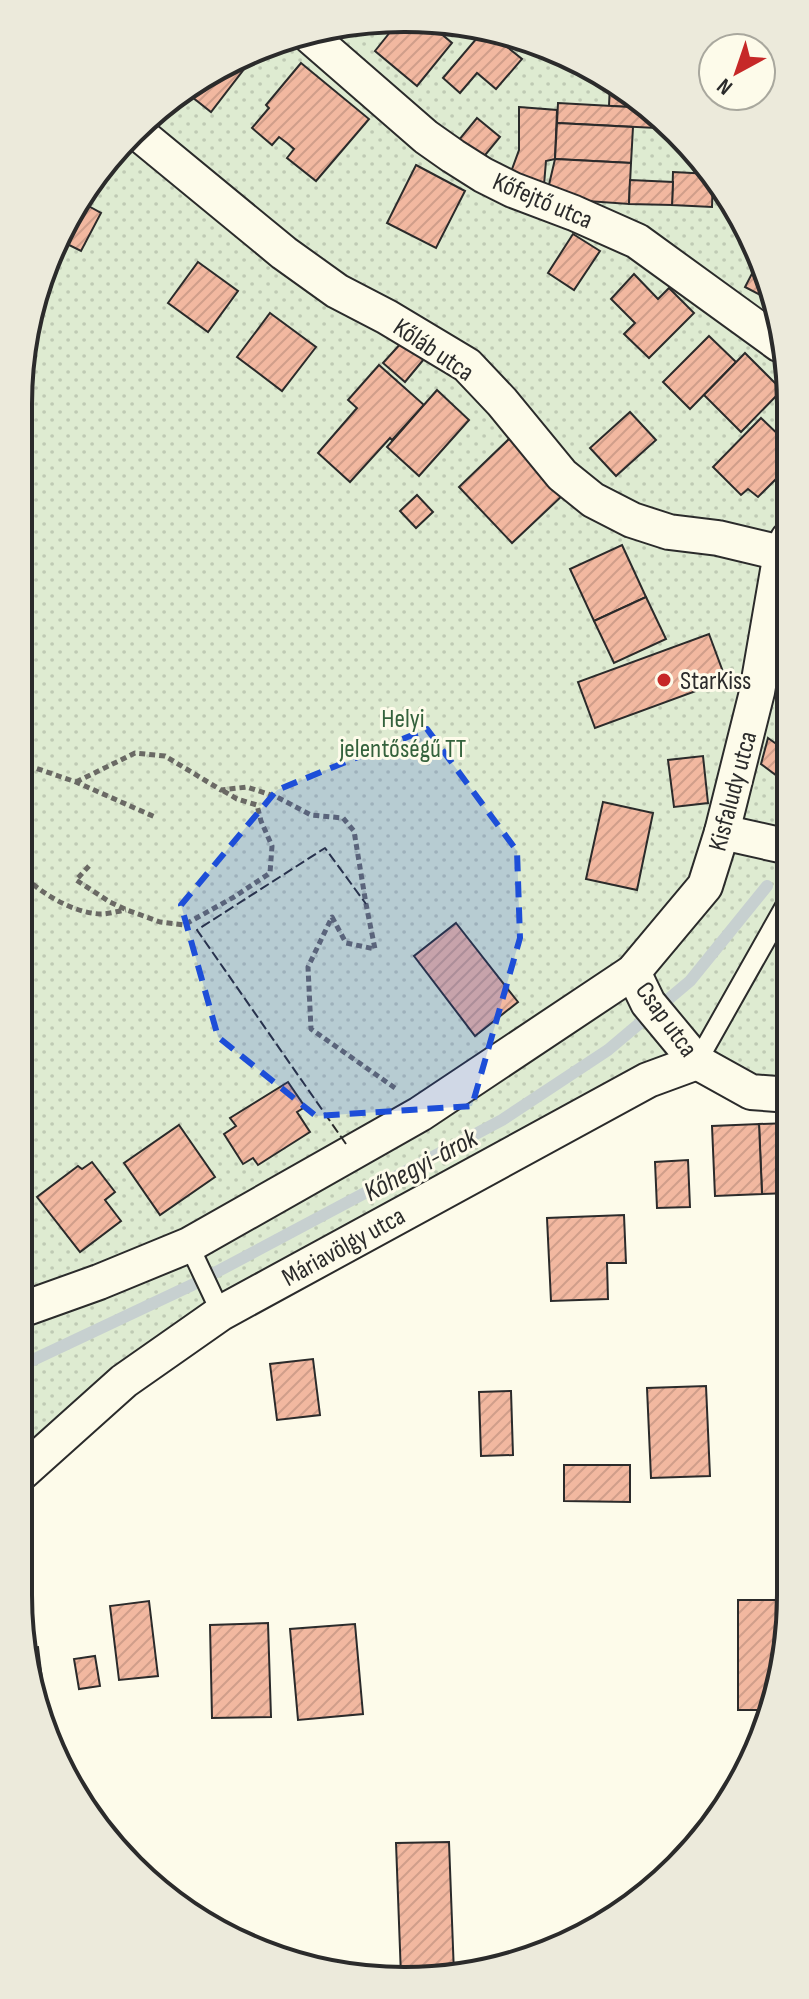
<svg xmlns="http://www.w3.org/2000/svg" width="809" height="1999" font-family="'Sofia Sans Condensed',sans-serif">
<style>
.park{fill:url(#park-dots);stroke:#74746e;stroke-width:2}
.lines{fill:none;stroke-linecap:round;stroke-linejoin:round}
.stream{stroke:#c7d0d0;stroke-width:12}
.building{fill:url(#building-hatch);stroke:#2b2b2b;stroke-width:2}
.service-casing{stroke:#2b2b2b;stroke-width:22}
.minor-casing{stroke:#2b2b2b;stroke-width:38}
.path{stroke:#6a6964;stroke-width:5;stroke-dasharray:6 4;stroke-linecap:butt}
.service{stroke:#fdfbea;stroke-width:18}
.minor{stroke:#fdfbea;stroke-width:34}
.fence{stroke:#2b2b2b;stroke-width:2;stroke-dasharray:10 4;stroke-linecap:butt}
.marked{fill:#1d4ed8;fill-opacity:0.2;stroke:#1d4ed8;stroke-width:6;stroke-dasharray:16 10;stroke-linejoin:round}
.poi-dot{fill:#c62828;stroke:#fdfbea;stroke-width:3}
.labels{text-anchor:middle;stroke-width:6;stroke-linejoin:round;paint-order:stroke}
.street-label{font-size:26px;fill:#2b2b2b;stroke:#fdfbea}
.poi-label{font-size:26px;fill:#2b2b2b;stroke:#fdfbea;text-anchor:start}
.park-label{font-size:26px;fill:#34623c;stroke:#fdfbea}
.water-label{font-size:28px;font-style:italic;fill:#2b2b2b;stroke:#fdfbea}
.rim{fill:none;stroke:#2b2b2b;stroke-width:4}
</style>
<defs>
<pattern id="park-dots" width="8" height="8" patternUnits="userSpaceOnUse" patternTransform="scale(2)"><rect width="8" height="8" fill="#deebd1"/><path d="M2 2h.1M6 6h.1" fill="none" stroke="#bfcab4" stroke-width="1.8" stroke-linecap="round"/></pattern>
<pattern id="building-hatch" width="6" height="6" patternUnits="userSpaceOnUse" patternTransform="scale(2)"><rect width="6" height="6" fill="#f2b8a0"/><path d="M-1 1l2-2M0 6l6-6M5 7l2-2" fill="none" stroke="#d09e8a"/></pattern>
</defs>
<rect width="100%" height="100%" fill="#fdfbea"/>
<polygon class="park" points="379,19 528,38 620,83 695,150 751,234 788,354 790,1095 697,1062 220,1313 18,1476 18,405 38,281 114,150 233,58"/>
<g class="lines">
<polyline class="stream" points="18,1367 192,1285 502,1120 608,1050 690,981 767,886"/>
</g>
<g class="building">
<polygon points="399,21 432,26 452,43 417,86 375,51"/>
<polygon points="482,32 491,34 522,59 496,89 477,73 460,93 443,78"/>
<polygon points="258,51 211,112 187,93 233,58"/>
<polygon points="301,63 369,119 316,181 287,158 294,149 287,143 279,137 272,145 252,128 269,108 266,105"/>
<polygon points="610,83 621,84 648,108 609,106"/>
<polygon points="558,103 648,108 656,116 656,128 557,123"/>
<polygon points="519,107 557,110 555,159 546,161 544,185 511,172 519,150"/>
<polygon points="477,118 500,137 481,160 458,141"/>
<polygon points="557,123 633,127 631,163 555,159"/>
<polygon points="555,159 631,163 629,204 573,200 548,189"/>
<polygon points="416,165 465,191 436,248 387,223"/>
<polygon points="673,172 711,174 713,176 712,207 672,205"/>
<polygon points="630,180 673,182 672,205 629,204"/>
<polygon points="83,203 101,213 81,251 61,241"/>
<polygon points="573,234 600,251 574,290 548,273"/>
<polygon points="759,260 772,301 745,287"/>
<polygon points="198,262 238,291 208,332 168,303"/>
<polygon points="634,274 658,299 669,288 694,313 649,358 624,334 635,323 611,299"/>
<polygon points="270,313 316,347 282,391 237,357"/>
<polygon points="709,336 736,362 690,409 663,382"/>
<polygon points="403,341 424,359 405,382 383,363"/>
<polygon points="745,353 782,390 741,432 704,395"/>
<polygon points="379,365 424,405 392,440 390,438 350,482 318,453 357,408 348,400"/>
<polygon points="437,390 469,420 419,476 387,447"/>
<polygon points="630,412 656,440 616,476 590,448"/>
<polygon points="761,418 788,444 788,467 758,497 748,489 741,495 713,467"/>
<polygon points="510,438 564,494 512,543 459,487"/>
<polygon points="417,495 433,512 416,528 400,511"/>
<polygon points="622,545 646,597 594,621 570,569"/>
<polygon points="646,597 666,639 614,663 594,621"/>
<polygon points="709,634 726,680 595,728 578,682"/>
<polygon points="768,738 789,753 789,785 761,764"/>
<polygon points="703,756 708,803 674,807 668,760"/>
<polygon points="603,802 653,813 637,890 586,879"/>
<polygon points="456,923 518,1002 475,1036 414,956"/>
<polygon points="288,1082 305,1107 297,1112 310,1132 258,1165 253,1158 243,1164 224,1134 236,1126 230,1118"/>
<polygon points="790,1123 790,1193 762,1194 759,1124"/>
<polygon points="759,1124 762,1194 715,1196 712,1126"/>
<polygon points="179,1125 215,1177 160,1215 124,1163"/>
<polygon points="688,1160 690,1207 657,1208 655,1162"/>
<polygon points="92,1162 115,1192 105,1200 121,1221 80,1252 37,1197 78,1166 82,1169"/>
<polygon points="624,1215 626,1263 607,1263 608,1299 551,1301 547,1218"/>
<polygon points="313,1359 320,1415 277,1420 270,1364"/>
<polygon points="706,1386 710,1476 651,1478 647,1388"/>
<polygon points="511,1391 513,1455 481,1456 479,1392"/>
<polygon points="564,1465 630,1465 630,1502 564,1501"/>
<polygon points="738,1600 790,1600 772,1710 738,1710"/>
<polygon points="149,1601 158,1676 119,1680 110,1606"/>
<polygon points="268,1623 271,1717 212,1718 210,1625"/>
<polygon points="355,1624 363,1714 298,1720 290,1629"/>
<polygon points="38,1647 49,1735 48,1735 39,1719 27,1648"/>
<polygon points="95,1656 100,1686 79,1689 74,1659"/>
<polygon points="449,1842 454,1974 401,1976 396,1843"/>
</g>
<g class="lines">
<g class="service-casing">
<g id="service">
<polyline points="697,1062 789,899"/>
<polyline points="189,1245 221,1313"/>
</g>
</g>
<g class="minor-casing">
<g id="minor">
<polyline points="311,37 426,137 453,156 483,175 513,190 574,213 637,241 779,344 786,347"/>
<polyline points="137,132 284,253 337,291 387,317 467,365 502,402 562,475 593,500 632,520 669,532 718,538 781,553"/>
<polyline points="722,832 789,847"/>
<polyline points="633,972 648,1003 697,1062 751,1092 790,1095"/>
<polyline points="18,1311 99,1282 189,1245 420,1114 633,972 705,886 722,832 757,692 781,553 788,539"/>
<polyline points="18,1476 124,1381 221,1313 648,1080 697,1062"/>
</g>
</g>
<g class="path">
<polyline points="18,762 76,782 155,817"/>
<polyline points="76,782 135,753 165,756 221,790 247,787 277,797 311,815 343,818 354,831 366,904 375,949 346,943 332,917 308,967 311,1029 395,1088"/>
<polyline points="89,866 76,880 110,902 127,910 160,922 184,925 234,897 270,873 272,846 261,821 257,805 237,799 222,790"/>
<path d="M 18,871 C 38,891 71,913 101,914 C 109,914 118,911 126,910"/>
</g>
<use href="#service" class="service"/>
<use href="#minor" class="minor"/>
<polyline class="fence" points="346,1144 197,930 325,848 366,904"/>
</g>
<path class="marked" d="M 427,729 L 517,851 L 520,938 L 472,1106 L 316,1116 L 218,1037 L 181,905 L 277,790 Z"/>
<circle class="poi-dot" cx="664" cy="680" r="8"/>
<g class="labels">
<g class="street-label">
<text transform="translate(543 200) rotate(23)" y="9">Kőfejtő utca</text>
<text transform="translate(434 349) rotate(34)" y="9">Kőláb utca</text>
<text transform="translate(732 791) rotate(-75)" y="9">Kisfaludy utca</text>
<text transform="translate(667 1019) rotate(54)" y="9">Csap utca</text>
<text transform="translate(343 1246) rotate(-29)" y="9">Máriavölgy utca</text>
</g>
<g class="poi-label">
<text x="680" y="689">StarKiss</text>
</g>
<g class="park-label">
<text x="403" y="727">Helyi<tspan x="403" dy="30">jelentőségű TT</tspan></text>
</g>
<g class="water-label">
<text transform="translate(420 1164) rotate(-28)" y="10">Kőhegyi-árok</text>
</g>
</g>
<path d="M0 0H809V1999H0ZM404 32H405A372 372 0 0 1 777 404V1595A372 372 0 0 1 405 1967H404A372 372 0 0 1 32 1595V404A372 372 0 0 1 404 32Z" fill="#eceadb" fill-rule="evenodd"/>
<path class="rim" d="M404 32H405A372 372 0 0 1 777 404V1595A372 372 0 0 1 405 1967H404A372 372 0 0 1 32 1595V404A372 372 0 0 1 404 32Z"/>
<g transform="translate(737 72) rotate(220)"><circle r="38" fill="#fdfbea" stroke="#a9a89e" stroke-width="2"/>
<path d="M0-6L14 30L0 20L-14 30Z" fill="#c62828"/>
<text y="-12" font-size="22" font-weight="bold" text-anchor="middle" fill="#2b2b2b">N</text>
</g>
</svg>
